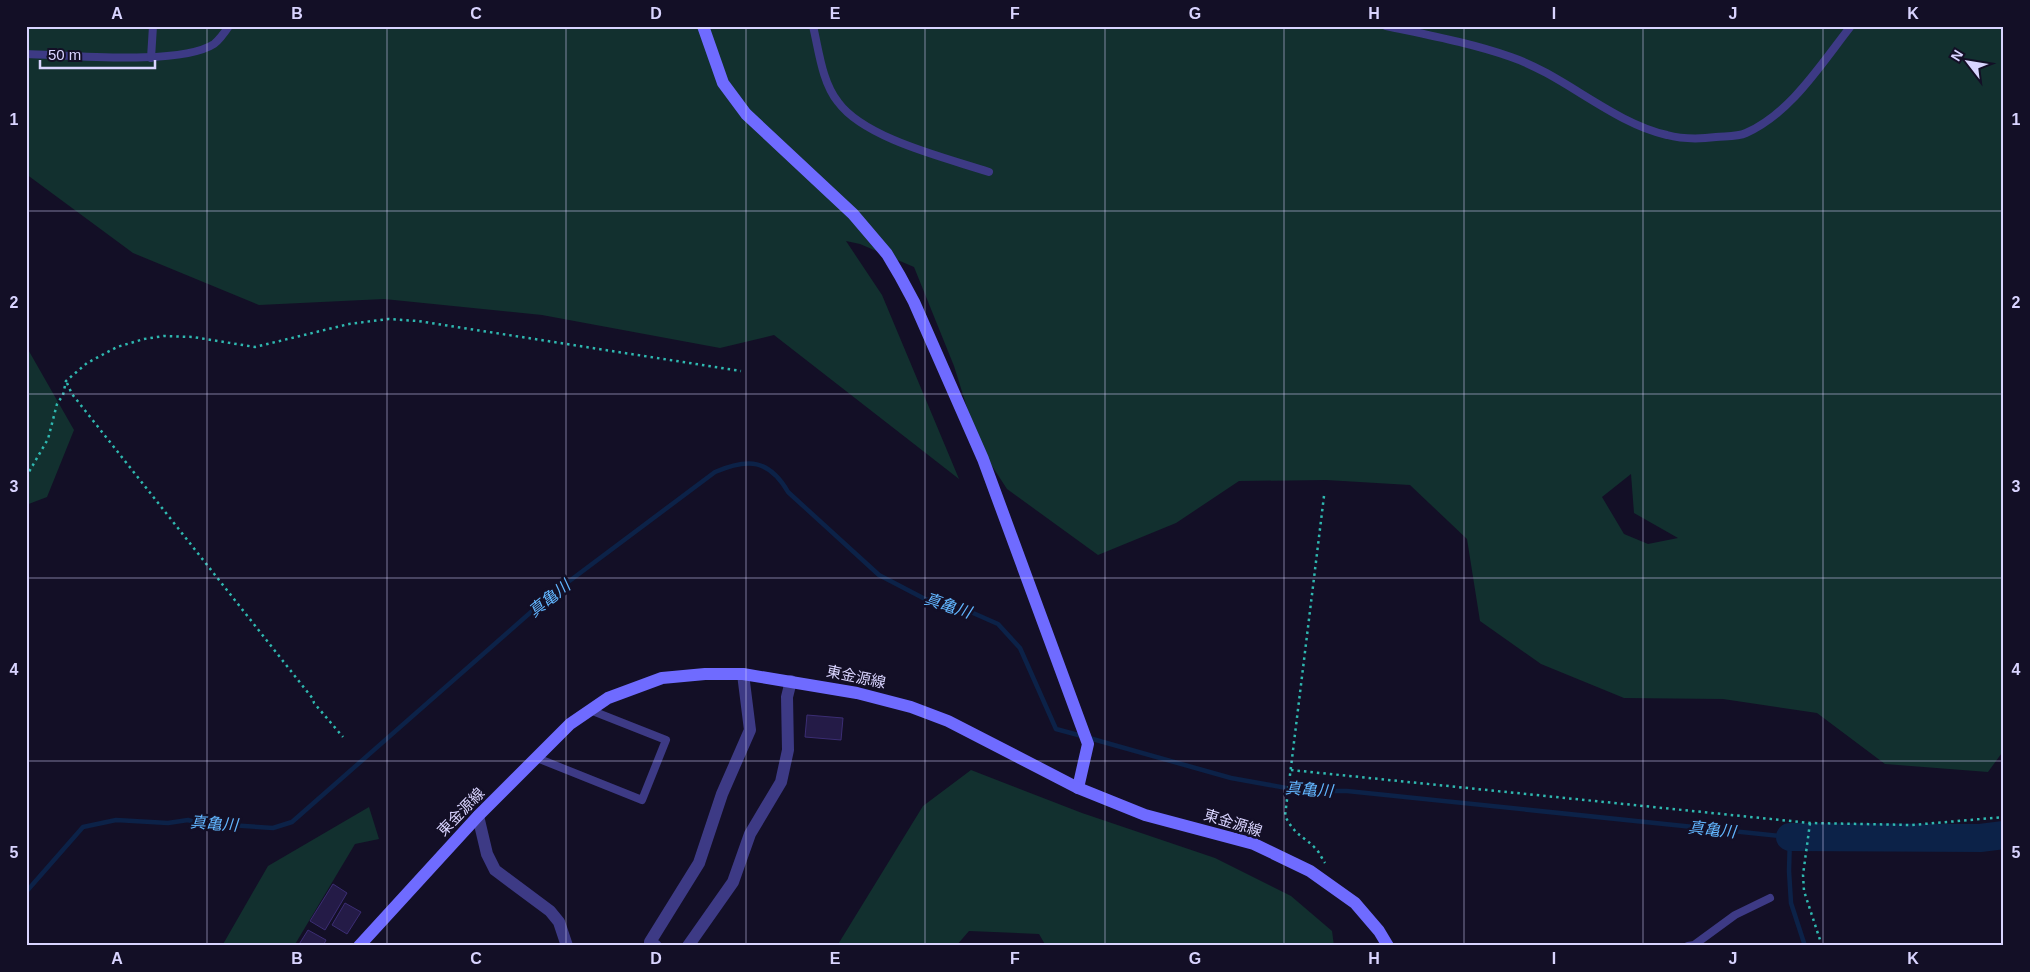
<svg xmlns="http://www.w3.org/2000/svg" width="2030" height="972" font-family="Helvetica,'Noto Sans JP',sans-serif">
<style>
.green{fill:#12302f;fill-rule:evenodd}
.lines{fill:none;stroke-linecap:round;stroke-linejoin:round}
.stream{stroke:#0c2248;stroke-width:4.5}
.river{stroke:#0c2248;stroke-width:28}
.building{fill:#241b47;stroke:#3b2d73}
.path{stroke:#2fb8b0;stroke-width:2.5;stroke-dasharray:2.5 4;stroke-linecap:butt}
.lane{stroke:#3d3a85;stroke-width:8}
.street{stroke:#3d3a85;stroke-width:12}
.secondary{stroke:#6f6bff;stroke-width:12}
.grid{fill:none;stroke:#d9d4ff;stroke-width:1;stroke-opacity:0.55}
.labels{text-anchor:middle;stroke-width:5;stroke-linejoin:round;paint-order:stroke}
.street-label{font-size:15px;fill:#d9d4ff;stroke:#130f26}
.water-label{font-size:16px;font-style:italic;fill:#62b6ff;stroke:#130f26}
.neatline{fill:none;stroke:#d9d4ff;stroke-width:2}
.grid-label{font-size:16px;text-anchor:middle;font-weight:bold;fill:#d9d4ff}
</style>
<rect width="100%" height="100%" fill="#130f26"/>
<g class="green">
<path d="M 26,26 L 2004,26 L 2004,750 L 1988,772 L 1885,764 L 1817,713 L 1723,699 L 1624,698 L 1541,664 L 1480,621 L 1467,539 L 1410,485 L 1326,480 L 1239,481 L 1176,523 L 1098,555 L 1007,489 L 979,446 L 954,366 L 914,267 L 860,244 L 846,241 L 882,295 L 959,479 L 774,335 L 720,348 L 542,315 L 384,299 L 259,305 L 133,253 L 26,174 ZM 1631,474 L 1634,513 L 1678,538 L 1648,544 L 1624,534 L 1602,497 Z"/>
<polygon points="26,346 74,430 47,497 26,505"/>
<polygon points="971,770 1082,813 1215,858 1291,896 1332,931 1334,946 1046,946 1039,934 969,931 956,946 837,946 923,806"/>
<polygon points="369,807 379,839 355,844 294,946 222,946 268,866"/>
</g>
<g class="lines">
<g class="stream">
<polyline points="1089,738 1231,778 1303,791 1347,791 1790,837 1789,871 1791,903 1805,946"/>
<path d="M 26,892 L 83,827 L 116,820 L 168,823 L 188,820 L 198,823 L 273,828 L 292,822 L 548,597 L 715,472 C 748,458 769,459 788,492 L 879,575 L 925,599 L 955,605 L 998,624 L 1020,648 L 1056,729 L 1082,736"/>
</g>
<polyline class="river" points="1790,837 1980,838 2004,835"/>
</g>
<g class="building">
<polygon points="807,715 843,718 841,740 805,737"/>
<polygon points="333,884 347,893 325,930 310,921"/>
<polygon points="345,903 361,912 347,934 332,925"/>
<polygon points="308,930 326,940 323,946 298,946"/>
</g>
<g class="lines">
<g class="path">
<polyline points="67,383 72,394 313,699 314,703 343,737"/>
<polyline points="26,477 48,439 57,404 63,395 66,381 87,363 117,347 144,339 164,336 193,337 255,347 349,324 388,319 418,321 741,371"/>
<path d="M 1324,496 L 1285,816 C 1296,837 1303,835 1316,849 C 1320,853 1322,859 1325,863"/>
<polyline points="1291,770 1810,823 1912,825 2004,817"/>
<polyline points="1810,823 1803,875 1804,891 1822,946"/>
</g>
<g class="lane">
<path d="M 813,26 C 819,51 822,82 838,102 C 865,139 947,158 989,172"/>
<path d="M 1386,26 C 1428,35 1471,43 1511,57 C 1564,75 1613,123 1667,135 C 1682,139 1700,139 1716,137 C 1725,136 1737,137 1746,133 C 1791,113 1821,64 1851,26"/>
<path d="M 26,54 C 69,55 180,66 214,44 C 219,40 225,32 229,26"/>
<polyline points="151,58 153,26"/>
<polyline points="537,758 642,800 666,740 590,710"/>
<polyline points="1688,946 1694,945 1735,915 1770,898"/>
</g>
<g class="street">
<polyline points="478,816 487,854 495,870 550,911 559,922 567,946"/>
<polyline points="656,946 650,942 699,863 722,794 750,730 743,674"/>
<polyline points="688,946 733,882 750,834 781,782 788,750 787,697 791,681"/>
</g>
<g class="secondary">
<polyline points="703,26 723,83 746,114 853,214 887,254 900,276 914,302 983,459 1088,744 1078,788"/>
<polyline points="359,946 478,816 570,724 608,698 662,678 705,674 743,674 857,693 911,707 948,721 1078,788 1145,815 1254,844 1310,871 1355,903 1379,931 1388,946"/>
</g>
</g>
<path class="grid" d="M 207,26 L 207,946M 387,26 L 387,946M 566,26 L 566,946M 746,26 L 746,946M 925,26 L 925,946M 1105,26 L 1105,946M 1284,26 L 1284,946M 1464,26 L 1464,946M 1643,26 L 1643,946M 1823,26 L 1823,946M 26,211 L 2004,211M 26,394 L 2004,394M 26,578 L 2004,578M 26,761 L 2004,761"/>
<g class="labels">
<g class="street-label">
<text transform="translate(856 677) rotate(12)" y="5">東金源線</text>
<text transform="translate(461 812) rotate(-46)" y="5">東金源線</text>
<text transform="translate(1233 823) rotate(17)" y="5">東金源線</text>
</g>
<g class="water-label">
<text transform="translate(549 598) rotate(-39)" y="6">真亀川</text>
<text transform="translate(948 605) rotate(18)" y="6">真亀川</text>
<text transform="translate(1309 789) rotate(4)" y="6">真亀川</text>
<text transform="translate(214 823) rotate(4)" y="6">真亀川</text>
<text transform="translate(1712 829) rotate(6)" y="6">真亀川</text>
</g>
</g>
<rect width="2030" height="972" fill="none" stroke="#130f26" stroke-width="55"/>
<g transform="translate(1968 62) rotate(301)" stroke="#130f26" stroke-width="4" paint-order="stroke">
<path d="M0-4L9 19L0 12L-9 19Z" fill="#d9d4ff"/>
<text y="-8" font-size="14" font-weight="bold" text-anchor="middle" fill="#d9d4ff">N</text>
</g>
<path d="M40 60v8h115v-8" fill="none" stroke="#d9d4ff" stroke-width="2.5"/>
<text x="48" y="60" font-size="15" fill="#d9d4ff" stroke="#130f26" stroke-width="4" paint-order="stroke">50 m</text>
<rect x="28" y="28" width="1974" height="916" class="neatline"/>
<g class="grid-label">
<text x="117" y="19">A</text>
<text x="297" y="19">B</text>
<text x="476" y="19">C</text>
<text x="656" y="19">D</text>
<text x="835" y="19">E</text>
<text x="1015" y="19">F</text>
<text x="1195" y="19">G</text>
<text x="1374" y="19">H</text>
<text x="1554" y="19">I</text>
<text x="1733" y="19">J</text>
<text x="1913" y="19">K</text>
<text x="14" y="125">1</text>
<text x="2016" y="125">1</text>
<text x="14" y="308">2</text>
<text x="2016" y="308">2</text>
<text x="14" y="492">3</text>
<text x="2016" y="492">3</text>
<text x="14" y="675">4</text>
<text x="2016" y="675">4</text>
<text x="14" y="858">5</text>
<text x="2016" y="858">5</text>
<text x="117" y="964">A</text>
<text x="297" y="964">B</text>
<text x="476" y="964">C</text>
<text x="656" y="964">D</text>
<text x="835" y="964">E</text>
<text x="1015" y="964">F</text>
<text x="1195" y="964">G</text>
<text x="1374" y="964">H</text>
<text x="1554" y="964">I</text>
<text x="1733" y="964">J</text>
<text x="1913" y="964">K</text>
</g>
</svg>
